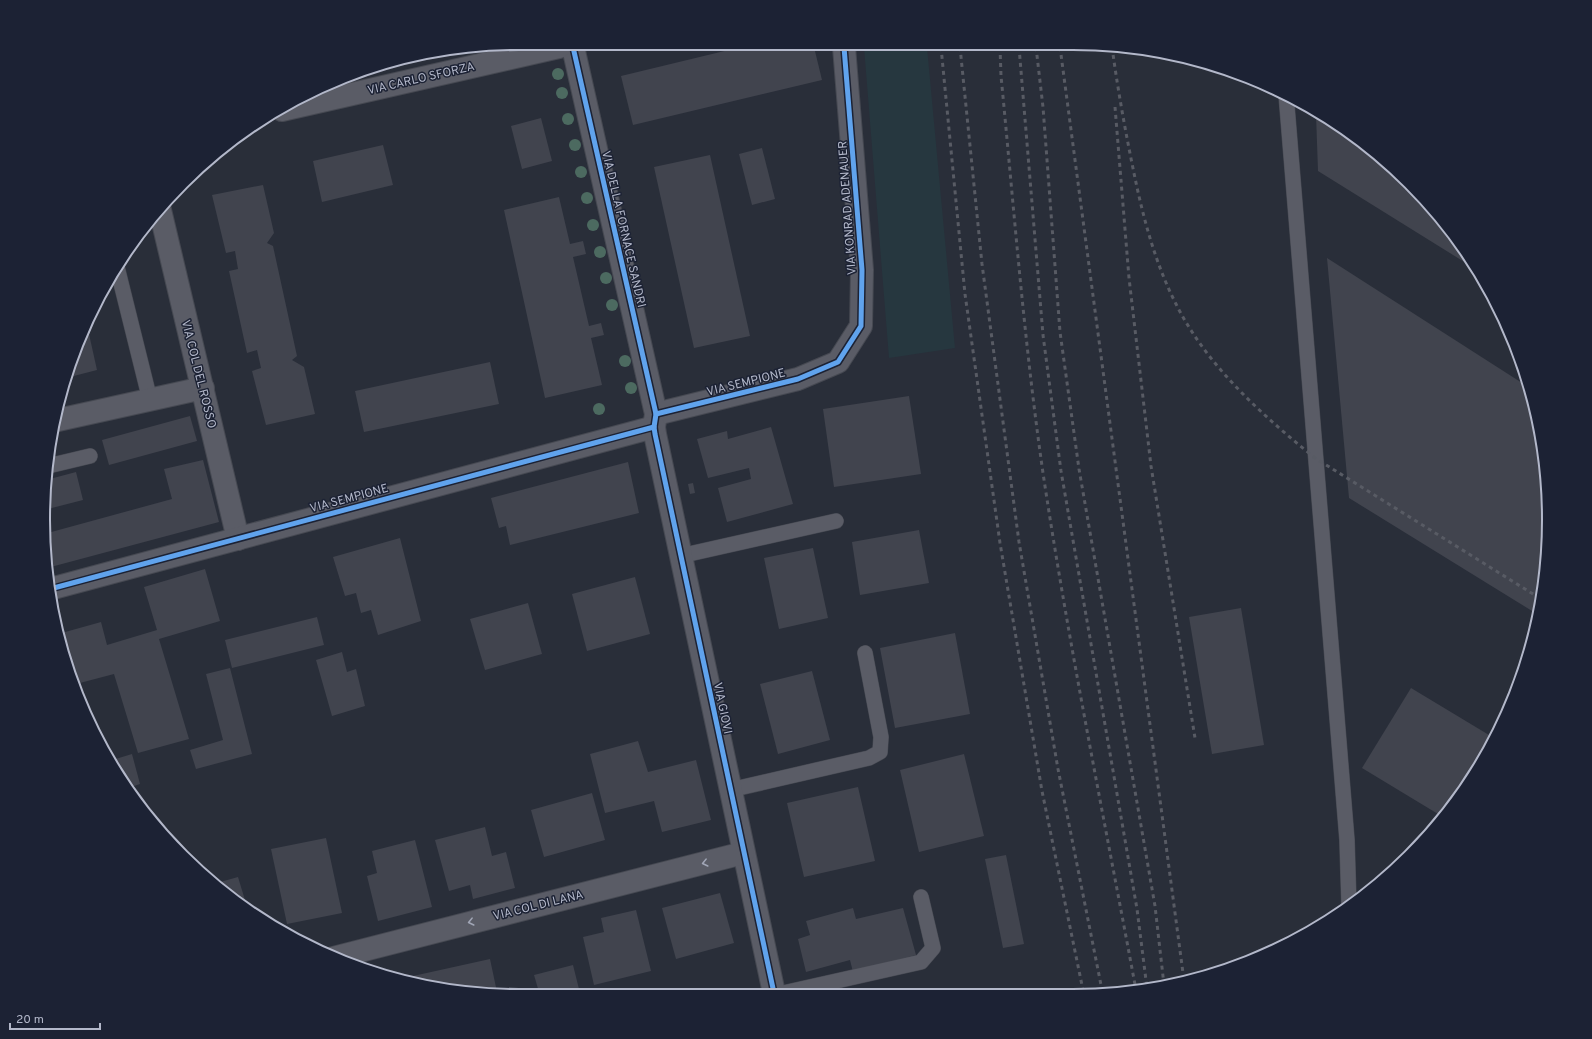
<svg xmlns="http://www.w3.org/2000/svg" width="1592" height="1039" font-family="Overpass,sans-serif">
<style>
.green{fill:#26373f}
.building{fill:#41444e}
.lines{fill:none;stroke-linecap:round;stroke-linejoin:round}
.service-casing{stroke:#464952;stroke-width:16}
.minor-casing{stroke:#464952;stroke-width:24}
.service{stroke:#5a5c66;stroke-width:15}
.minor{stroke:#5a5c66;stroke-width:22}
.rail{stroke:#585b64;stroke-width:3;stroke-dasharray:4 4;stroke-linecap:butt}
.cycleway-casing{stroke:#1c2234;stroke-width:8}
.cycleway{stroke:#60a3ed;stroke-width:5}
.tree{fill:#4c6a60}
.oneway{stroke:#a1a6b6}
.labels{text-anchor:middle;stroke-width:3;stroke-linejoin:round;paint-order:stroke}
.street-label{font-size:12px;fill:#b3b8ca;stroke:#1c2234}
.rim{fill:none;stroke:#b3b8ca;stroke-width:2}
</style>
<rect width="100%" height="100%" fill="#292e39"/>
<polygon class="green" points="864,47 927,47 955,348 889,358"/>
<g class="building">
<polygon points="741,47 814,47 822,80 633,125 621,76"/>
<polygon points="1316,114 1387,161 1450,229 1474,268 1318,171"/>
<polygon points="541,118 552,161 522,169 511,126"/>
<polygon points="383,145 393,185 322,202 313,161"/>
<polygon points="762,148 775,199 752,205 739,154"/>
<polygon points="710,155 750,336 694,348 654,167"/>
<polygon points="263,185 274,233 267,243 273,246 297,356 292,360 304,367 315,414 266,425 252,371 261,368 257,350 247,353 229,271 238,269 235,251 226,253 212,195"/>
<polygon points="559,197 570,244 583,241 586,254 573,257 589,326 601,323 604,335 591,338 602,385 545,398 504,210"/>
<polygon points="1327,258 1530,388 1533,396 1548,488 1545,581 1537,614 1349,498"/>
<polygon points="87,325 97,370 66,378 68,366"/>
<polygon points="490,362 499,404 364,432 355,391"/>
<polygon points="909,396 921,474 834,487 823,409"/>
<polygon points="190,416 197,441 109,465 102,440"/>
<polygon points="771,427 793,504 727,522 718,488 751,479 749,468 708,478 697,439 727,431 728,439"/>
<polygon points="203,460 219,522 47,568 44,551 44,534 172,499 164,469"/>
<polygon points="628,462 639,513 510,545 506,526 499,528 491,498"/>
<polygon points="76,472 83,500 44,510 44,489 46,480"/>
<polygon points="693,483 695,493 690,494 688,484"/>
<polygon points="919,530 929,583 860,595 852,542"/>
<polygon points="400,538 421,621 378,635 371,610 361,613 356,593 345,596 333,557"/>
<polygon points="813,548 828,618 779,629 764,558"/>
<polygon points="205,569 220,621 159,639 189,739 138,753 114,674 76,684 59,643 58,634 101,622 107,645 157,630 144,587"/>
<polygon points="635,577 650,634 587,651 572,594"/>
<polygon points="528,603 542,654 485,670 470,619"/>
<polygon points="1241,608 1264,745 1212,754 1189,617"/>
<polygon points="317,617 324,645 232,668 225,640"/>
<polygon points="955,633 970,714 895,728 880,648"/>
<polygon points="342,652 347,672 356,669 365,706 332,716 316,660"/>
<polygon points="230,668 252,754 196,769 190,750 223,740 206,674"/>
<polygon points="812,671 830,740 778,754 760,684"/>
<polygon points="1411,688 1494,738 1485,758 1443,817 1362,768"/>
<polygon points="638,741 648,772 696,760 711,820 662,832 654,801 605,813 590,754"/>
<polygon points="132,754 140,784 128,788 109,761"/>
<polygon points="964,754 984,836 919,852 900,770"/>
<polygon points="858,787 875,861 804,877 787,803"/>
<polygon points="592,793 605,840 544,857 531,810"/>
<polygon points="485,827 492,856 506,852 515,888 473,899 470,885 449,891 435,840"/>
<polygon points="326,838 342,913 287,924 271,849"/>
<polygon points="415,840 432,907 378,921 367,876 377,873 372,851"/>
<polygon points="1006,855 1024,944 1003,948 985,859"/>
<polygon points="238,877 248,910 213,884"/>
<polygon points="720,893 734,943 676,959 662,908"/>
<polygon points="853,908 856,919 903,908 916,955 853,972 850,960 806,972 798,939 810,935 806,921"/>
<polygon points="636,910 651,971 594,985 583,937 604,932 601,918"/>
<polygon points="490,959 497,992 458,992 414,980 413,976"/>
<polygon points="573,965 580,993 539,992 534,975"/>
</g>
<g class="lines">
<g class="service-casing">
<g id="service">
<polyline points="1286,94 1347,840 1349,906"/>
<polyline points="117,267 150,400"/>
<polyline points="48,466 90,456"/>
<polyline points="680,556 836,521"/>
<polyline points="730,790 869,758 880,752 881,737 865,653"/>
<polyline points="783,993 921,962 933,948 921,897"/>
</g>
</g>
<g class="minor-casing">
<g id="minor">
<polyline points="573,47 656,414 654,427 655,434 774,993"/>
<polyline points="282,110 559,47"/>
<polyline points="160,210 238,539"/>
<polyline points="656,414 798,379 838,362 861,326 862,270 844,47"/>
<polyline points="58,420 203,388"/>
<polyline points="50,589 654,427"/>
<polyline points="333,958 743,853"/>
</g>
</g>
<use href="#service" class="service"/>
<use href="#minor" class="minor"/>
<g class="rail">
<polyline points="941,47 965,294 1000,543 1042,791 1084,995"/>
<polyline points="960,47 982,264 1019,542 1058,769 1103,995"/>
<path d="M 1000,47 L 1001,76 C 1014,209 1024,341 1043,473 C 1069,646 1104,818 1136,990"/>
<polyline points="1019,47 1043,335 1061,471 1137,909 1147,988"/>
<polyline points="1036,47 1043,107 1060,332 1079,469 1155,906 1164,985"/>
<polyline points="1060,47 1183,973"/>
<path d="M 1112,47 C 1118,91 1126,135 1135,178 C 1144,221 1156,265 1176,304 C 1207,366 1262,415 1315,458 L 1541,599"/>
<polyline points="1115,107 1129,278 1151,466 1195,738"/>
</g>
<g class="cycleway-casing">
<g id="cycleway">
<polyline points="573,47 656,414 654,427 655,434 774,993"/>
<polyline points="656,414 798,379 838,362 861,326 862,270 844,47"/>
<polyline points="50,589 654,427"/>
</g>
</g>
<use href="#cycleway" class="cycleway"/>
</g>
<g class="tree">
<circle cx="558" cy="74" r="6"/>
<circle cx="562" cy="93" r="6"/>
<circle cx="568" cy="119" r="6"/>
<circle cx="575" cy="145" r="6"/>
<circle cx="581" cy="172" r="6"/>
<circle cx="587" cy="198" r="6"/>
<circle cx="593" cy="225" r="6"/>
<circle cx="600" cy="252" r="6"/>
<circle cx="606" cy="278" r="6"/>
<circle cx="612" cy="305" r="6"/>
<circle cx="625" cy="361" r="6"/>
<circle cx="631" cy="388" r="6"/>
<circle cx="599" cy="409" r="6"/>
</g>
<defs><path id="oneway-chevron" d="M-2-3.5L2.5 0L-2 3.5" fill="none" stroke-width="1.6" stroke-linecap="round" stroke-linejoin="round"/></defs>
<g class="oneway">
<use href="#oneway-chevron" transform="translate(705 863) rotate(166)"/>
<use href="#oneway-chevron" transform="translate(471 922) rotate(166)"/>
</g>
<g class="labels">
<g class="street-label">
<text transform="translate(421 78) rotate(-13)" y="4">VIA CARLO SFORZA</text>
<text transform="translate(847 208) rotate(-94)" y="4">VIA KONRAD ADENAUER</text>
<text transform="translate(624 229) rotate(77)" y="4">VIA DELLA FORNACE SANDRI</text>
<text transform="translate(199 374) rotate(76)" y="4">VIA COL DEL ROSSO</text>
<text transform="translate(746 382) rotate(-14)" y="4">VIA SEMPIONE</text>
<text transform="translate(349 498) rotate(-15)" y="4">VIA SEMPIONE</text>
<text transform="translate(723 708) rotate(78)" y="4">VIA GIOVI</text>
<text transform="translate(538 905) rotate(-14)" y="4">VIA COL DI LANA</text>
</g>
</g>
<path d="M0 0H1592V1039H0ZM519 50H1073A469 469 0 0 1 1542 519V520A469 469 0 0 1 1073 989H519A469 469 0 0 1 50 520V519A469 469 0 0 1 519 50Z" fill="#1c2234" fill-rule="evenodd"/>
<path class="rim" d="M519 50H1073A469 469 0 0 1 1542 519V520A469 469 0 0 1 1073 989H519A469 469 0 0 1 50 520V519A469 469 0 0 1 519 50Z"/>
<path d="M10 1023v6h90v-6" fill="none" stroke="#b3b8ca" stroke-width="2"/>
<text x="16" y="1023" font-size="12" fill="#b3b8ca" stroke="#1c2234" stroke-width="3" paint-order="stroke">20 m</text>
</svg>
